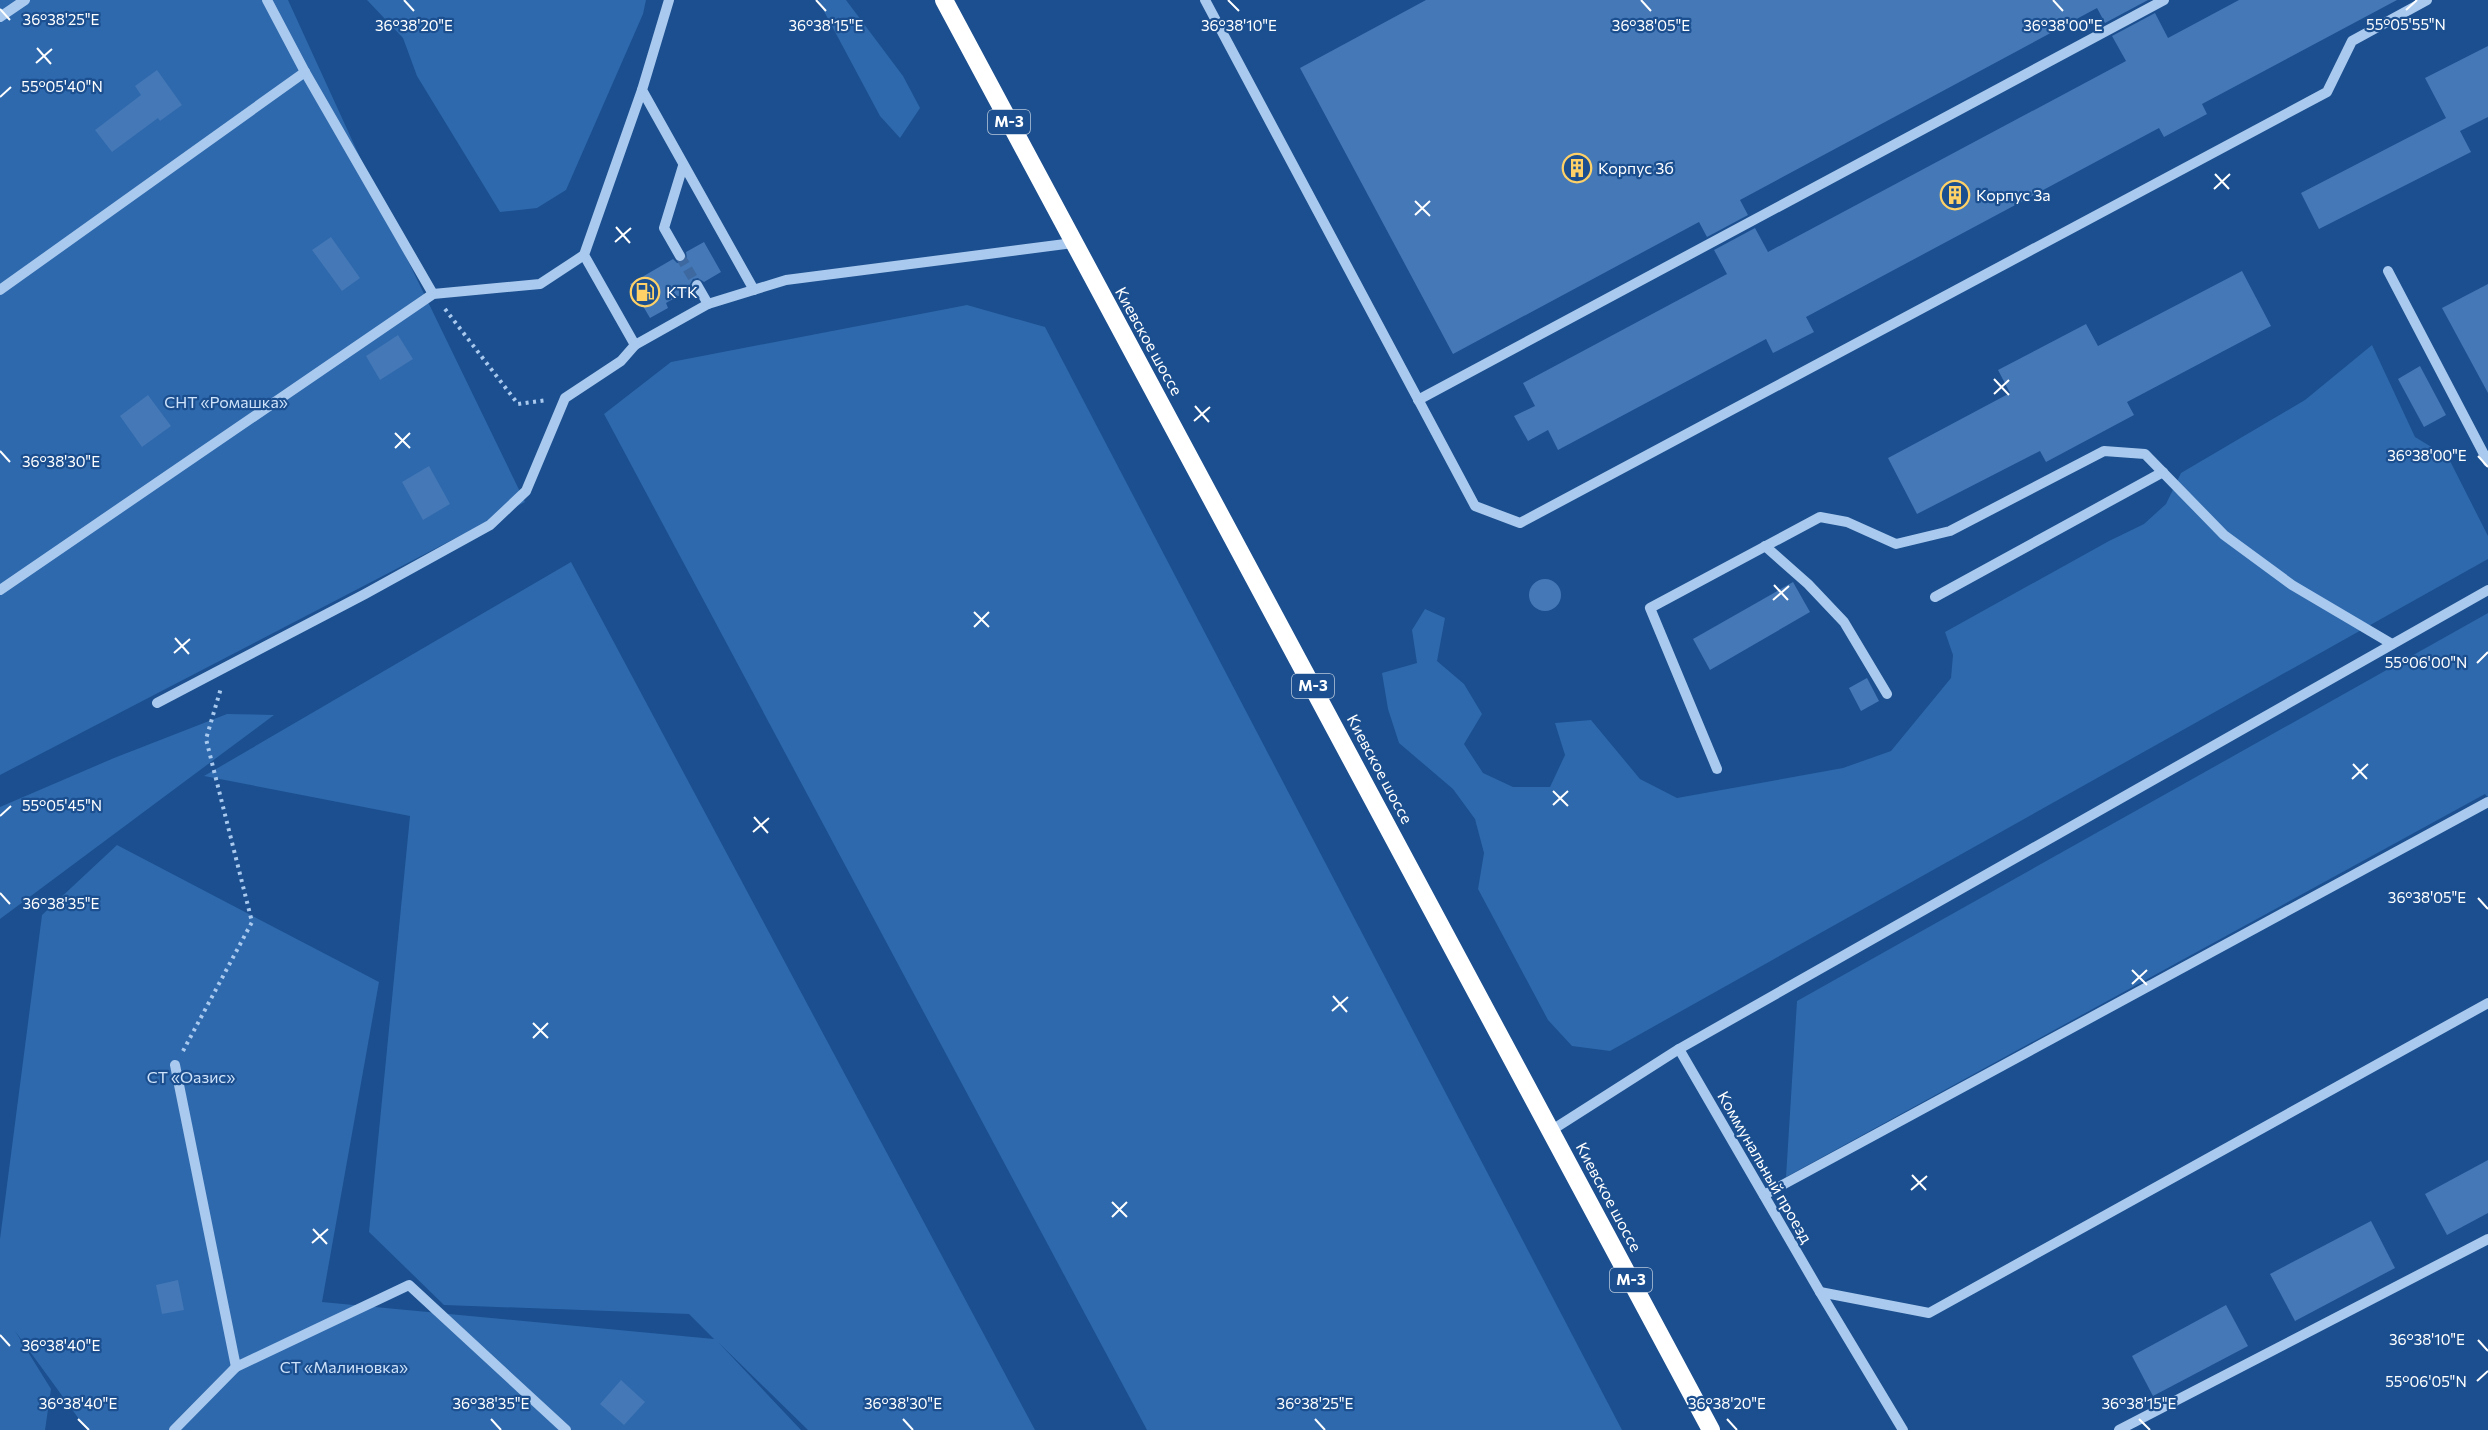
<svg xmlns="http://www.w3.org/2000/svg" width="2488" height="1430" font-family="Commissioner,sans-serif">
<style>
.green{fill:#2e69ad}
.building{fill:#4478b7}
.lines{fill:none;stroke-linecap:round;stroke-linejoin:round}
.minor-tunnel{stroke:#3d69a0;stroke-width:10;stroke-dasharray:10 5;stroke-linecap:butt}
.path{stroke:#a9c9ee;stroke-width:4;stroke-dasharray:3 4.5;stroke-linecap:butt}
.minor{stroke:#a9c9ee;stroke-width:10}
.highway{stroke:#fff;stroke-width:18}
.ticks{fill:none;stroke:#fff;stroke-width:2}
.labels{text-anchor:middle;stroke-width:4.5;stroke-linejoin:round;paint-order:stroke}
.shield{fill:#1b4f8f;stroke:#bbcadd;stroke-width:1.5}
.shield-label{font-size:15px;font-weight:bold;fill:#fff}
.poi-label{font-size:16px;fill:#fff;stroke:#1b4f8f;text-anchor:start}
.street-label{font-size:16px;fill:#fff;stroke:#1b4f8f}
.park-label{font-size:16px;fill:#cfe3fa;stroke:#1b4f8f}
.ticks-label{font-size:15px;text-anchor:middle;fill:#fff;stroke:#1b4f8f;stroke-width:4.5;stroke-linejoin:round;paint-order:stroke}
</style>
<rect width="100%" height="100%" fill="#1b4f8f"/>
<g class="green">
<polygon points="0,0 288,0 396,236 525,502 0,775"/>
<polygon points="367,0 646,0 643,14 566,190 537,208 500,212 417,76 403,38"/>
<polygon points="818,0 846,0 903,76 920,108 900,138 880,116"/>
<polygon points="967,305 1045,327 1622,1430 1147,1430 604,414 671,362"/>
<polygon points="2372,345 2415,437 2448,457 2488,536 2488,559 1610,1051 1572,1046 1548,1020 1478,889 1484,853 1475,819 1453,789 1399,743 1388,709 1382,673 1417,663 1412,630 1425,609 1445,618 1437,661 1464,684 1482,714 1464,744 1483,773 1513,787 1550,787 1565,755 1555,723 1591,720 1640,779 1677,798 1843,768 1891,751 1951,678 1953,655 1945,632 2109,541 2144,524 2166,504 2181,473 2305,400"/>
<polygon points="571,562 1035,1430 808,1430 718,1342 801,1430 87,1430 15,1331 51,1389 45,1430 0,1430 0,1239 42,915 117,845 379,982 322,1302 714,1339 689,1314 444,1305 369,1232 410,816 204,776"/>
<polygon points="2488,613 2488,798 2485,794 1786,1177 1797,1001"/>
<polygon points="227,714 274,715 0,919 0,807 114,758"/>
</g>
<g class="building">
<polygon points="1426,0 2148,0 2105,23 2097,8 1740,200 1748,215 1707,237 1699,222 1453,354 1300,68"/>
<polygon points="2239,0 2397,0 2202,104 2207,114 2164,137 2159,128 1806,317 1814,332 1773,353 1766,339 1558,450 1548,430 1528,441 1514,416 1535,406 1523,383 1727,274 1714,250 1755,228 1768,252 2126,61 2112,36 2155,13 2168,38"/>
<polygon points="2488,46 2488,117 2460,131 2471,152 2319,229 2301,193 2446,118 2425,78"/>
<polygon points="157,70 182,105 160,121 158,118 112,152 95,130 141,95 135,86"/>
<polygon points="331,237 360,278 342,291 312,250"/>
<polygon points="704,242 721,272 704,282 698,278 693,279 690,284 691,289 666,303 668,308 650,318 630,284 673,259 677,263 683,263 687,259 686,252"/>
<polygon points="2242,271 2271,326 2127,402 2134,415 2046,462 2040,451 1917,514 1888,458 2010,393 1998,370 2086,324 2098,346"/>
<polygon points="2488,284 2488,393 2442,308"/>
<polygon points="398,335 413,359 380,380 366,356"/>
<polygon points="2420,366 2446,415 2424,427 2398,379"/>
<polygon points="148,395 171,426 142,447 120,416"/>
<polygon points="429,466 450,504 423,520 402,482"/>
<circle cx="1545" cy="595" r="16"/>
<polygon points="1793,582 1810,612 1710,670 1693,639"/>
<polygon points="1867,678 1879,701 1861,711 1849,688"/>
<polygon points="2488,1160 2488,1213 2447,1235 2425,1194"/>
<polygon points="2371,1221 2395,1268 2295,1321 2270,1274"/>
<polygon points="178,1280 184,1310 162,1314 156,1285"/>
<polygon points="2226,1305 2248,1346 2153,1396 2132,1356"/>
<polygon points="621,1380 645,1402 624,1425 600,1404"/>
</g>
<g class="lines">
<polyline class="minor-tunnel" points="680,256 697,285"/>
<g class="path">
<polyline points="445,309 518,404 547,400"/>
<polyline points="183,1051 252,922 206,739 221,688"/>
</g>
<g class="minor">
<polyline points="267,0 305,72 433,294"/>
<polyline points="669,0 642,90 754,290"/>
<polyline points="1205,0 1475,506 1520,523 2327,92 2352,41 2427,0"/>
<polyline points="0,17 25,0"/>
<polyline points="642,90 584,255 635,345 708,304 786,280 1073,243"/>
<polyline points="680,256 664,228 683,166"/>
<polyline points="2388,271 2488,462"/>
<polyline points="697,285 708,304"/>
<polyline points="0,290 305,72"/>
<polyline points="1418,400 2164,0"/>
<polyline points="1765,546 1808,584 1844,622 1887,694"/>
<polyline points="0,590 433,294 540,284 584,255"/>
<polyline points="1935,597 2163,472"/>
<polyline points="157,703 365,594 490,525 526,491 565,398 621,361 635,345"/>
<polyline points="1717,769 1650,608 1820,517 1847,522 1896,544 1950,531 2104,451 2145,454 2224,535 2292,585 2392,644"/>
<polyline points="1679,1049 1820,1292 1903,1430"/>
<polyline points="175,1065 236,1367 409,1285 566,1430"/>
<polyline points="1552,1130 1679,1049 2488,590"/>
<polyline points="1764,1195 2488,802"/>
<polyline points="1820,1292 1929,1313 2488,1003"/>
<polyline points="174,1430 236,1367"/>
<polyline points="2119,1430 2488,1239"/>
</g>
<polyline class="highway" points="944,0 1711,1430"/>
</g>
<path class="ticks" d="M 404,0 L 414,11M 816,0 L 826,11M 1228,0 L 1239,11M 1641,0 L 1651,11M 2053,0 L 2063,11M 0,9 L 10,20M 2406,10 L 2417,0M 37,48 L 51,64M 36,63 L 52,49M 0,97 L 11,87M 2215,174 L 2229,189M 2214,189 L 2230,174M 1415,201 L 1430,216M 1415,215 L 1430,201M 616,227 L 630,243M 615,242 L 631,228M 1994,379 L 2009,395M 1994,394 L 2009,380M 1195,406 L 1209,422M 1194,421 L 1210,407M 395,433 L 410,448M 395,448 L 410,433M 0,451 L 10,462M 2478,456 L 2488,467M 1774,585 L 1788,600M 1773,600 L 1789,586M 974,612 L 989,627M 974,627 L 989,612M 175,638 L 189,654M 174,653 L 190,639M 2477,663 L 2488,652M 2353,764 L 2367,779M 2352,779 L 2368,764M 1553,791 L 1568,806M 1553,805 L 1568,791M 0,816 L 11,806M 754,817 L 768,833M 753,832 L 769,818M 0,893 L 10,904M 2478,898 L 2488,909M 2132,970 L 2147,985M 2132,984 L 2147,970M 1333,996 L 1347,1012M 1332,1011 L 1348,997M 533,1023 L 548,1038M 533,1038 L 548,1023M 1912,1175 L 1926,1190M 1911,1190 L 1927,1176M 1112,1202 L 1127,1217M 1112,1217 L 1127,1202M 313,1229 L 327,1244M 312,1243 L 328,1229M 0,1335 L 10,1346M 2478,1340 L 2488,1351M 2477,1381 L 2488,1371M 78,1419 L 89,1430M 491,1419 L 501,1430M 903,1419 L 913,1430M 1315,1419 L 1325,1430M 1727,1419 L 1737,1430M 2139,1419 L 2150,1430"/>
<defs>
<g id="building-ring" transform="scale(1.5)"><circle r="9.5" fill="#1b4f8f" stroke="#ffd166" stroke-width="1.5"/><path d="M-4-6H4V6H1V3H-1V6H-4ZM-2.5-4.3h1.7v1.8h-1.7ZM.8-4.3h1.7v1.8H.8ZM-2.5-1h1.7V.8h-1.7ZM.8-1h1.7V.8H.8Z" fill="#ffd166"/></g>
<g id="fuel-ring" transform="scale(1.5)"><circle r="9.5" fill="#1b4f8f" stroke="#ffd166" stroke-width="1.5"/><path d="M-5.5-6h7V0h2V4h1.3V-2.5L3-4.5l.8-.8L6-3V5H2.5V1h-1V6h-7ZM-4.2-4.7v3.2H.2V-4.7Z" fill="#ffd166"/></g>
</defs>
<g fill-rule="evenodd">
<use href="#building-ring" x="1577" y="168"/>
<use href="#building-ring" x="1955" y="195"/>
<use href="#fuel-ring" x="645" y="292"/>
</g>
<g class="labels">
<g class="shield">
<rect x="988" y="110" width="42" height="24" rx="4.5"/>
<rect x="1292" y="674" width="42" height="24" rx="4.5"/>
<rect x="1610" y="1268" width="42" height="24" rx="4.5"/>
</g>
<g class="shield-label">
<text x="1009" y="127">М-3</text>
<text x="1313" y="691">М-3</text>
<text x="1631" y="1285">М-3</text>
</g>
<g class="poi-label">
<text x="1598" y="174">Корпус 3б</text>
<text x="1976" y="201">Корпус 3a</text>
<text x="666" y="298">КТК</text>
</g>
<g class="street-label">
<text transform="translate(1149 341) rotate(61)" y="6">Киевское шоссе</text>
<text transform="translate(1380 769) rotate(62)" y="6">Киевское шоссе</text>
<text transform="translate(1765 1167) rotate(60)" y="6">Коммунальный проезд</text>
<text transform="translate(1609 1197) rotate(62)" y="6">Киевское шоссе</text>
</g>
<g class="park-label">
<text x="226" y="408">СНТ «Ромашка»</text>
<text x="191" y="1083">СТ «Оазис»</text>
<text x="344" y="1373">СТ «Малиновка»</text>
</g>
</g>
<g class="ticks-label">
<text x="61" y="25">36°38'25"E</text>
<text x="2406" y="30">55°05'55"N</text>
<text x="414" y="31">36°38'20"E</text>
<text x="826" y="31">36°38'15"E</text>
<text x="1239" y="31">36°38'10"E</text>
<text x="1651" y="31">36°38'05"E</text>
<text x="2063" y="31">36°38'00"E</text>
<text x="62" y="92">55°05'40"N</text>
<text x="2427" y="461">36°38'00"E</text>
<text x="61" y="467">36°38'30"E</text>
<text x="2426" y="668">55°06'00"N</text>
<text x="62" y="811">55°05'45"N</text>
<text x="2427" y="903">36°38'05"E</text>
<text x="61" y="909">36°38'35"E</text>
<text x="2427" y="1345">36°38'10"E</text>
<text x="61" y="1351">36°38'40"E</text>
<text x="2426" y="1387">55°06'05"N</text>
<text x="78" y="1409">36°38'40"E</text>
<text x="491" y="1409">36°38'35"E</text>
<text x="903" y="1409">36°38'30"E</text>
<text x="1315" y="1409">36°38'25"E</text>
<text x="1727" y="1409">36°38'20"E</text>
<text x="2139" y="1409">36°38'15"E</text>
</g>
</svg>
